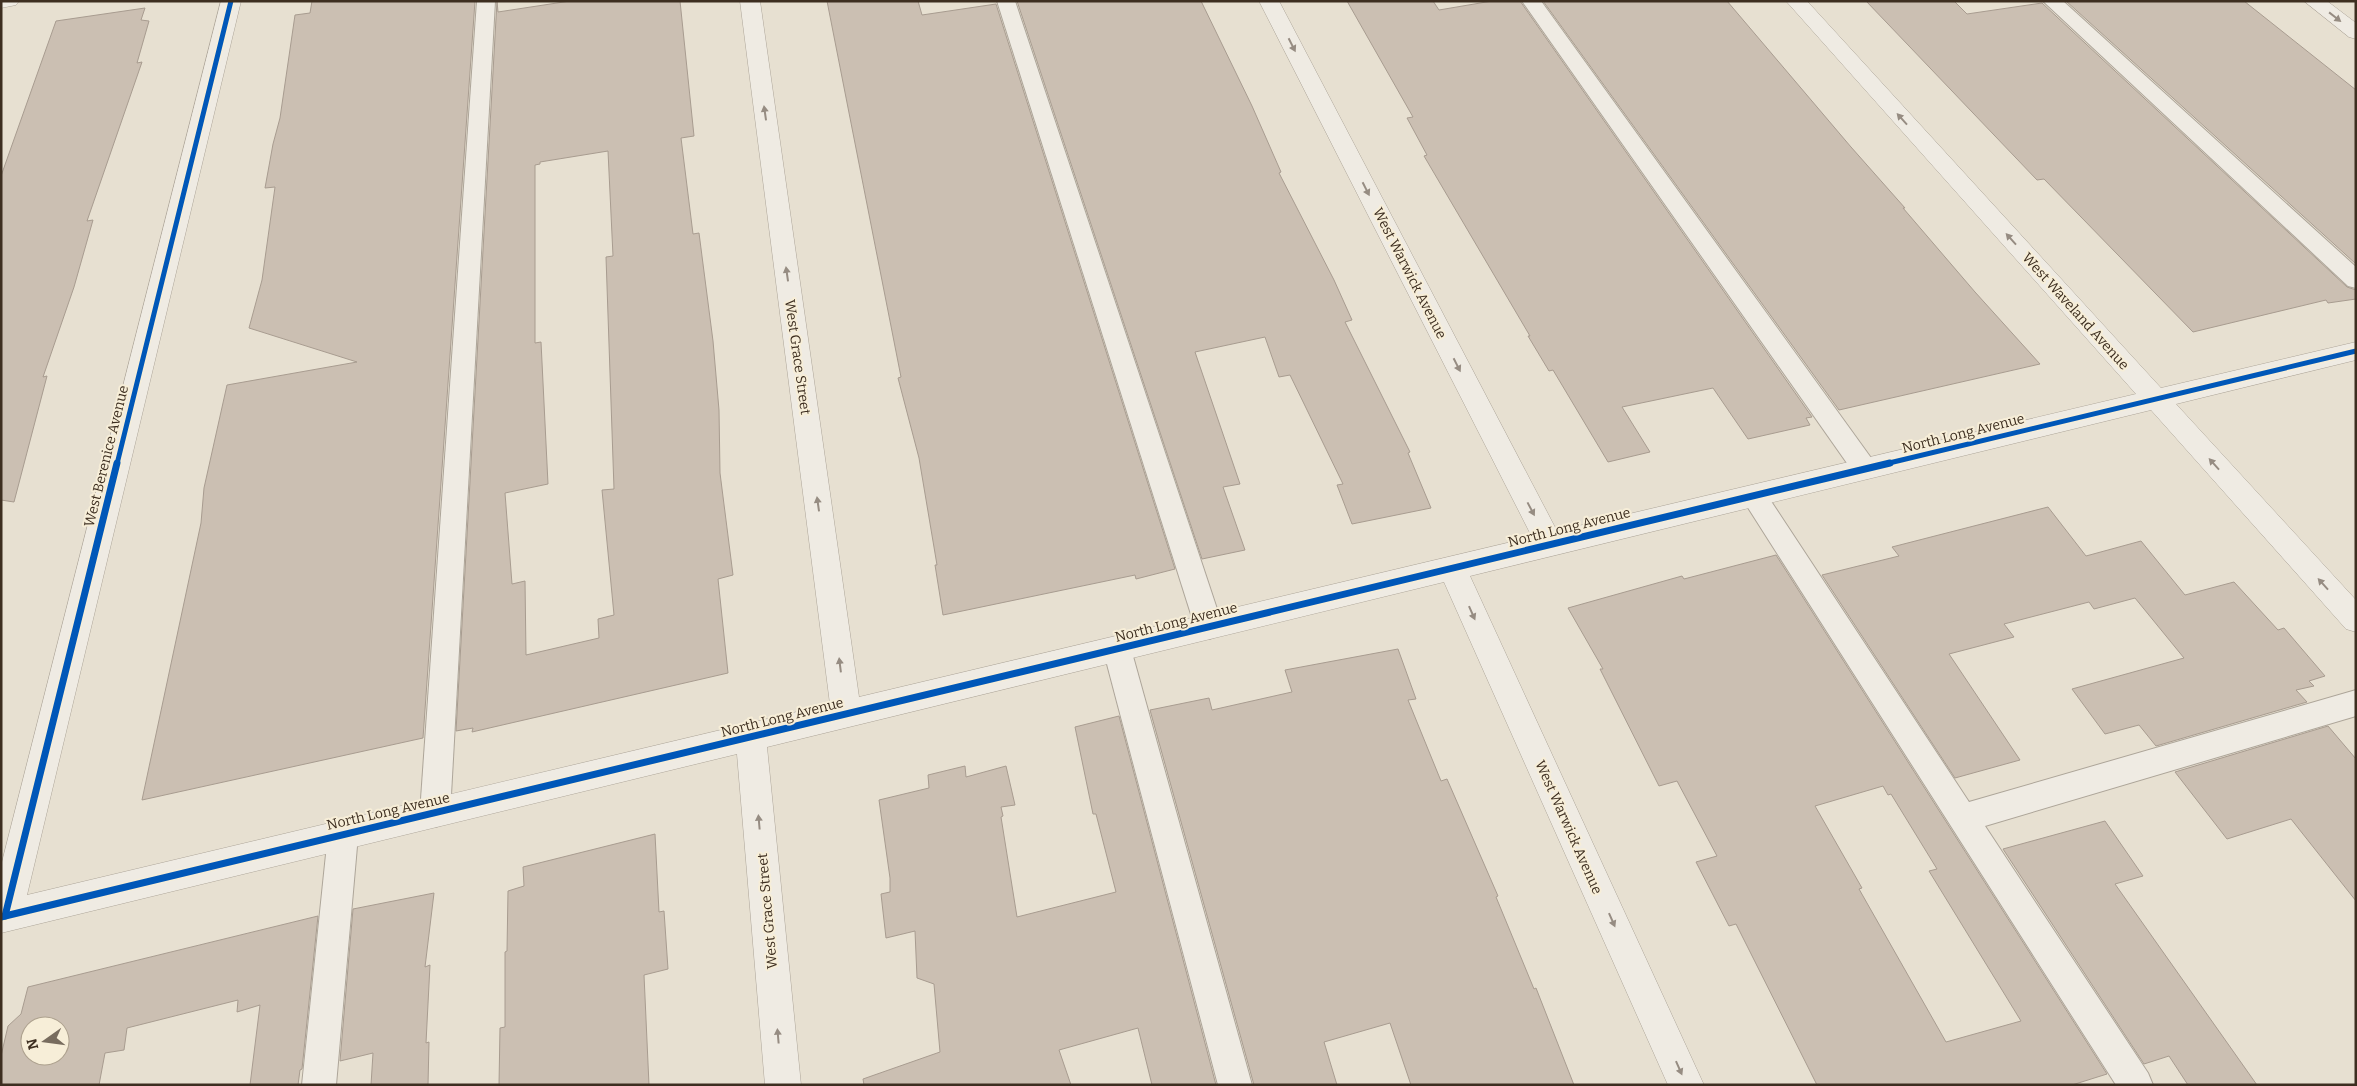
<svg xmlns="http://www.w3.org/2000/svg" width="2357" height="1086" font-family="Bitter,serif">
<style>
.building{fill:#cbbfb2;stroke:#a89c90;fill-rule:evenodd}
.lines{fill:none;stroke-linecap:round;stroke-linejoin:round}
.lane-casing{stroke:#ada599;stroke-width:2}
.street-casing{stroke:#ada599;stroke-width:1}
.lane{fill:#efebe3;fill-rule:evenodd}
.street{fill:#efebe3;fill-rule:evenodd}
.cycleway-far1-casing{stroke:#f7eed8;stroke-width:8}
.cycleway-casing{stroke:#f7eed8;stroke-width:10}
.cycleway-far1{stroke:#0057b8;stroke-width:5}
.cycleway{stroke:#0057b8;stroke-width:7}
.oneway{fill:#968c82}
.labels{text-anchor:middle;stroke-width:4;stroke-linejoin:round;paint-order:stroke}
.street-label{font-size:14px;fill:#3d2e20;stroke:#f7eed8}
</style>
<rect width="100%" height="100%" fill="#e7e0d1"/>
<g class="building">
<polygon points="312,1 475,1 423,738 142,800 201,523 204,488 227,385 357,362 249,328 262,280 275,187 265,188 273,144 280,118 295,15 310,13"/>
<path d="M 497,1 L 498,12 L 570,1 L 680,1 L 694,136 L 681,138 L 693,234 L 699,233 L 713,341 L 719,410 L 720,473 L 733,575 L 718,579 L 728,673 L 472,732 L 473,728 L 456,731 ZM 608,151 L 613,256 L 606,257 L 614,489 L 602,490 L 614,615 L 598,619 L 599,638 L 526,655 L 525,581 L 512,584 L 505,493 L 548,484 L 541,342 L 535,343 L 535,165 L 540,164 L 540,162 Z"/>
<polygon points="827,1 918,1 922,15 996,4 1175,569 1136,579 1135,575 943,615 935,565 937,565 919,458 898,378 901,377"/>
<polygon points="1017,1 1201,1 1252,106 1281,172 1279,173 1334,280 1352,320 1345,322 1410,452 1408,453 1431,508 1352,524 1337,485 1343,484 1290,375 1279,377 1265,337 1195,352 1240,484 1223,487 1245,550 1202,559"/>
<polygon points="1347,1 1433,1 1439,10 1492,1 1520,1 1812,417 1806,418 1810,425 1748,439 1713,388 1622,407 1650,452 1608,462 1553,370 1549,371 1528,336 1530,336 1424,156 1427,155 1407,118 1413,117"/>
<polygon points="1543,1 1727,1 1851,147 1905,208 1903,208 1975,292 2040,364 1839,410"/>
<polygon points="1866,1 1954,1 1967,14 2042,3 2347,287 2356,290 2356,299 2328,303 2326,300 2193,332 2044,179 2037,180"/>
<polygon points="2066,1 2244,1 2356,90 2356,264"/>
<polygon points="145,8 141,20 149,21 137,63 142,62 87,221 93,220 74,287 43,377 47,376 14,502 1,500 1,176 56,21"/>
<polygon points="2048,507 2086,556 2141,541 2185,595 2234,582 2278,630 2284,628 2325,676 2309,681 2314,686 2296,690 2307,702 2156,746 2139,725 2105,734 2072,689 2184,658 2135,598 2094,609 2089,602 2004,624 2014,637 1949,654 2020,760 1955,778 1822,575 1899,556 1892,547"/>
<path d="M 1776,555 L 2107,1074 L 2072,1085 L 1817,1085 L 1736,924 L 1729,926 L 1696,862 L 1717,856 L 1677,781 L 1659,786 L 1600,669 L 1603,669 L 1568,608 L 1682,576 L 1684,579 ZM 1883,786 L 1888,795 L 1891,794 L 1937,869 L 1929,871 L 2021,1021 L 1946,1042 L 1859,889 L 1862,888 L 1815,806 Z"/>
<polygon points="1398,649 1416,699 1408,700 1441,781 1447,779 1498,896 1496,897 1534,989 1536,988 1574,1085 1411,1085 1390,1023 1324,1042 1337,1085 1254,1085 1150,710 1209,698 1212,710 1292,692 1285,670"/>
<polygon points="1119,716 1216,1085 1152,1085 1138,1028 1059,1050 1071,1085 864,1085 863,1079 940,1052 934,984 917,978 915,931 886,938 881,894 890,892 890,878 879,800 929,788 928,775 965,766 966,777 1006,766 1015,805 1001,807 1003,816 1001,817 1017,917 1116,892 1096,814 1093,814 1075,727"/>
<polygon points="2328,726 2356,759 2356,901 2291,819 2227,839 2175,772"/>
<polygon points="2105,821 2143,876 2115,884 2257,1085 2188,1085 2169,1056 2144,1064 2003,849"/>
<polygon points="655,834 659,912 664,911 668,969 644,975 649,1085 499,1085 500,1028 505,1027 505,952 507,951 508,891 524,886 523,867"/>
<polygon points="434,893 425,967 430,965 426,1043 429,1042 428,1085 371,1085 373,1053 340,1061 353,909"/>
<path d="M 318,916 L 302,1069 L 300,1070 L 298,1085 L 250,1085 L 260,1005 L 237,1012 L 238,1000 L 127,1028 L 124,1050 L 105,1053 L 99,1085 L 1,1085 L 1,1056 L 8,1026 L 21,1014 L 28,987 ZM 30,1026 L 60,1026 L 60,1056 L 30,1056 Z"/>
</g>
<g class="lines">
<g class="lane-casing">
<g id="lane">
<polygon points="477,1 495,1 450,813 446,823 435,827 424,823 420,813"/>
<polygon points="997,1 1015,1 1223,627 1219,635 1209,639 1199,635 1195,627"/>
<polygon points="1522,1 1541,1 1874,462 1878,469 1874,476 1865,479 1856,476"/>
<polygon points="2043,1 2063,1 2356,267 2356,288 2348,286"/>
<polygon points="1754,486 1763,489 1969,802 2356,690 2356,716 1985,826 2148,1073 2153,1085 2116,1085 1745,503 1741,496 1745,489"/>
<polygon points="1117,637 1127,640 1131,649 1252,1085 1218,1085 1103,649 1107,640"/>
<polygon points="343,821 354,825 358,835 336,1085 302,1085 328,835 332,825"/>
</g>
</g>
<g class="street-casing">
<g id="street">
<polygon points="1,1 19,1 16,5 1,8"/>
<polygon points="221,1 241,1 27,895 830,704 740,1 760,1 859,697 1532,537 1259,1 1279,1 1557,531 2136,394 1786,1 1807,1 2161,388 2356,342 2356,360 2176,404 2356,600 2356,632 2346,629 2151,410 1470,576 1704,1085 1668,1085 1444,582 767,747 801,1085 765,1085 737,754 1,933 1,866"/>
<polygon points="2304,1 2327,1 2356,23 2356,39 2349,37"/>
</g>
</g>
<use href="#lane" class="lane"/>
<use href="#street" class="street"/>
<g class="cycleway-far1-casing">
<g id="cycleway-far1">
<polyline points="117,464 231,1"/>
<polyline points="1885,464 2356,351"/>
</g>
</g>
<g class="cycleway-casing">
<g id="cycleway">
<polyline points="5,916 117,463"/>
<polyline points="1,917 1890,463"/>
</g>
</g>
<use href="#cycleway-far1" class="cycleway-far1"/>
<use href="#cycleway" class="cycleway"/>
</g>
<defs><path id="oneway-solid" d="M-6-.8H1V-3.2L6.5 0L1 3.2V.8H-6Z" transform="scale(1.25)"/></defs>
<g class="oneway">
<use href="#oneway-solid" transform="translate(2335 17) rotate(38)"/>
<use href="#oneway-solid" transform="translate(1292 45) rotate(63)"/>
<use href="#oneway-solid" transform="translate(765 113) rotate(-98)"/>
<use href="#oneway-solid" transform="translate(1902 119) rotate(-132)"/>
<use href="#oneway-solid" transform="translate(1366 189) rotate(63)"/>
<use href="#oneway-solid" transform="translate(2011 239) rotate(-132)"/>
<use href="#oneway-solid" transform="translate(787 274) rotate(-98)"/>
<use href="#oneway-solid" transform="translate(1457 365) rotate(63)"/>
<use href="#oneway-solid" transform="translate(2214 464) rotate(-132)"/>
<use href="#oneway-solid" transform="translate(818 504) rotate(-98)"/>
<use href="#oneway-solid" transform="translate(1531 509) rotate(62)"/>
<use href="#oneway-solid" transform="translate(2323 584) rotate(-132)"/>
<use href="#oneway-solid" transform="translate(1472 613) rotate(66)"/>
<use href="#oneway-solid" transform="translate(840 665) rotate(-97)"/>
<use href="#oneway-solid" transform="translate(759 822) rotate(-95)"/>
<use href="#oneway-solid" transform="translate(1612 920) rotate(66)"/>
<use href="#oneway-solid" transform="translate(778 1036) rotate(-95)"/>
<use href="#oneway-solid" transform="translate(1679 1068) rotate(66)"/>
</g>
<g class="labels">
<g class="street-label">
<text transform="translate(1410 273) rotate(63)" y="5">West Warwick Avenue</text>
<text transform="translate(2076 311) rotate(48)" y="5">West Waveland Avenue</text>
<text transform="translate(798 357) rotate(82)" y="5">West Grace Street</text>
<text transform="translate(1963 433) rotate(-14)" y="5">North Long Avenue</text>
<text transform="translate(106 456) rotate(-76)" y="5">West Berenice Avenue</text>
<text transform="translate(1569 527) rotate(-14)" y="5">North Long Avenue</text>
<text transform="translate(1176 622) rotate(-14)" y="5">North Long Avenue</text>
<text transform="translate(782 717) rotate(-14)" y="5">North Long Avenue</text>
<text transform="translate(388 811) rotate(-13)" y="5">North Long Avenue</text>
<text transform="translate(1569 827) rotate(66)" y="5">West Warwick Avenue</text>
<text transform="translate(767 911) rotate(-95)" y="5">West Grace Street</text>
</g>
</g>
<rect width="2357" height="1086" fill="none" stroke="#3d2e20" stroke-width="5"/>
<g transform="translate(45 1041) rotate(256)"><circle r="24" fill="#f7eed8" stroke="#ada18e"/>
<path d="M0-4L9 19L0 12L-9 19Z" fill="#786c5e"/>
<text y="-8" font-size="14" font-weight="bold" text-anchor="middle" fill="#3d2e20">N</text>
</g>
</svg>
